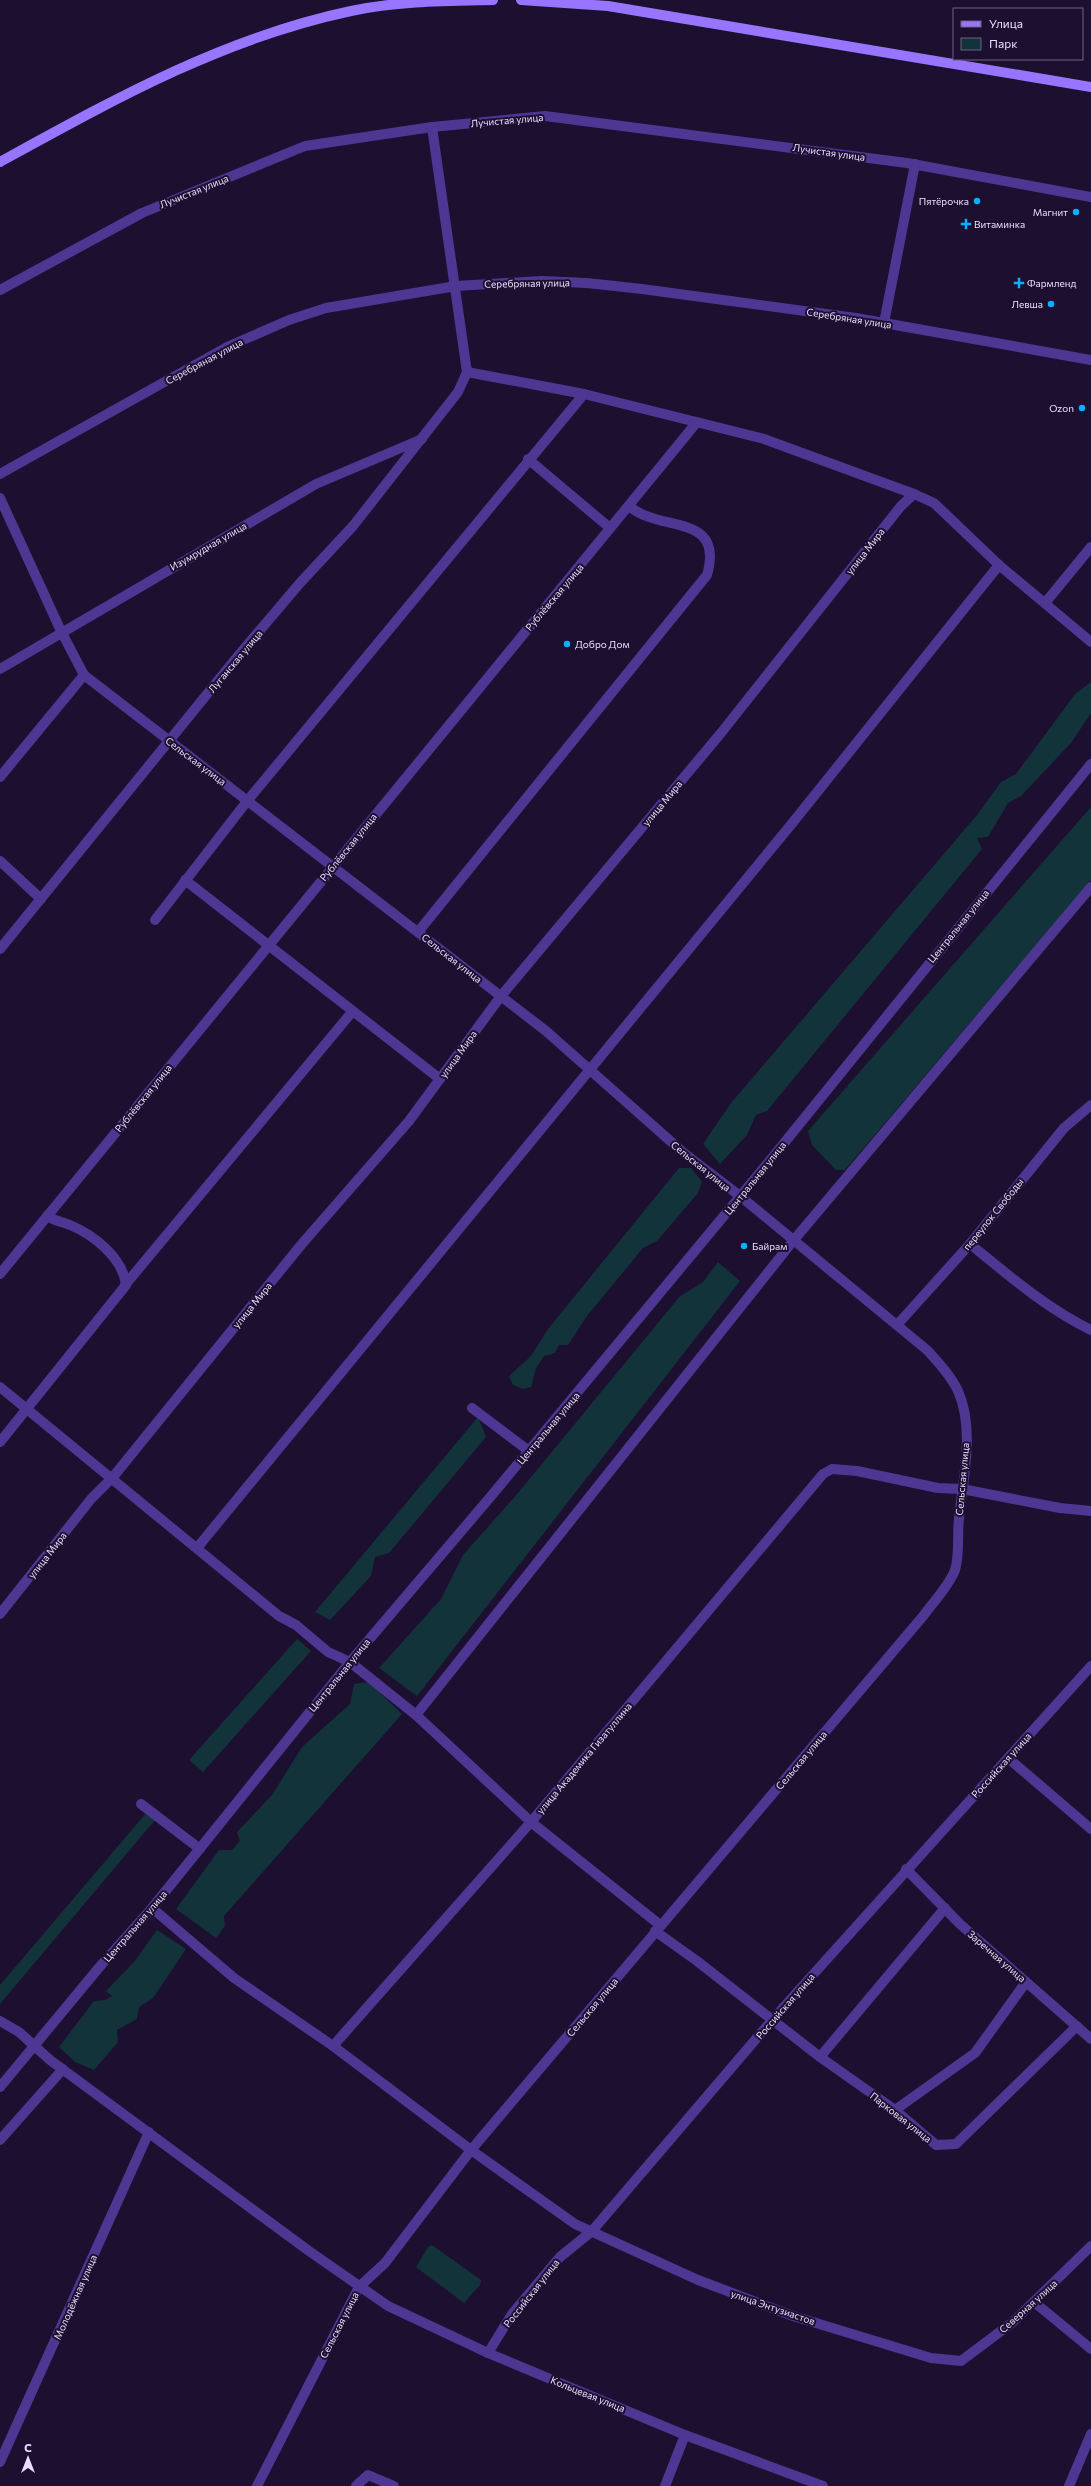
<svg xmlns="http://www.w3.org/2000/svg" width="1091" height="2486" font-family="Commissioner,sans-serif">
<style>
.green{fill:#12333a}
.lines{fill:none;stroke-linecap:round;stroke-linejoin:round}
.minor{stroke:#4e3693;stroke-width:10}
.tertiary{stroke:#4e3693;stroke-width:10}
.secondary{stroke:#9775ff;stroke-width:10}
.poi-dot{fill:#0ab0ff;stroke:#1c0f2f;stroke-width:1.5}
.labels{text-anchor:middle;stroke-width:4;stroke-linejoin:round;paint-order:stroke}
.street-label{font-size:10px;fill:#e9deff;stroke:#1c0f2f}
.poi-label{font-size:10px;fill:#e9deff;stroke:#1c0f2f;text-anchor:end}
</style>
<rect width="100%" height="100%" fill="#1c0f2f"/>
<g class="green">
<polygon points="1091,682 1091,713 1071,743 1021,796 1008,803 988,837 977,838 982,849 767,1111 756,1115 747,1135 720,1164 703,1144 731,1103 977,815 1001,782 1016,774 1075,694"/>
<polygon points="1091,807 1091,880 845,1170 836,1170 812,1145 808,1131"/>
<polygon points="679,1168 691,1168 702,1182 698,1193 657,1241 643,1248 587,1316 568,1345 559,1345 555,1353 544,1356 536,1368 531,1387 523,1389 513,1385 509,1376 531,1356 548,1329"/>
<polygon points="718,1262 740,1281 417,1696 379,1668 441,1599 463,1555 518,1493 680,1296 703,1282"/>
<polygon points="478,1417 486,1437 389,1553 375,1557 371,1576 330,1620 315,1612"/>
<polygon points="297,1639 311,1651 203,1772 189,1760"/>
<polygon points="369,1682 402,1714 224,1916 225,1926 216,1938 176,1909 219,1850 232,1850 240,1841 237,1832 272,1795 302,1747 350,1704 354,1684"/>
<polygon points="147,1812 155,1820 0,2004 0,1985"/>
<polygon points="157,1930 186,1949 153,1998 139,2007 137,2019 117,2030 118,2042 94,2070 75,2062 59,2047 94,2001 105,2000 112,1996 106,1991 134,1962"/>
<polygon points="432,2245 481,2280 480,2285 464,2303 416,2267 428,2247"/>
</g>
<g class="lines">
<g class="minor">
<polyline points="0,290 142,213 305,146 432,127 545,116 907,163 1091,197"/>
<polyline points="884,323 915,164"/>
<polyline points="467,372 584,394 764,439 914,494 934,503 999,565 1091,642"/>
<polyline points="528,459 610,528"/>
<polyline points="0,474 227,347 289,320 326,308 456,286 542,281 587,283 642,289 856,318 1091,360"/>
<path d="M 0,498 L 61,631 L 84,675 L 546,1031 L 685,1154 L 740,1196 L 927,1350 C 938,1362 951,1376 958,1391 C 975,1429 963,1479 959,1518 C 957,1535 960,1554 955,1570 C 949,1586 934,1601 924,1615 L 471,2150 L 385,2263 L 359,2287 L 257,2486"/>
<polyline points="1045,603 1091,547"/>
<polyline points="0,669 316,484 422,439"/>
<polyline points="0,777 84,675"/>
<polyline points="0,861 41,899"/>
<polyline points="185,880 440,1079"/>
<polyline points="155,920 248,800 584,394"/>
<path d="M 418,932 L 707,575 C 725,512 659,533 629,506"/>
<polyline points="0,949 238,656 300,583 353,526 458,392 467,372 432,127"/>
<path d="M 970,1244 C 1008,1275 1046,1308 1091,1330"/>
<polyline points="0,1274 697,422"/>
<polyline points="125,1285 352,1012"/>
<polyline points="897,1325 970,1244 1064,1128 1091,1105"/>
<polyline points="0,1387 279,1616 296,1625 328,1652 350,1662 416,1715 531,1822 660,1925"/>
<polyline points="472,1408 529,1451"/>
<path d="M 0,1442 L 126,1285 C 123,1258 94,1235 70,1225 C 62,1222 55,1221 47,1216"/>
<polyline points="197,1548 794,821 999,565"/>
<polyline points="0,1614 91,1499 113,1477 301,1245 409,1121 501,996 721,733 901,506 914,494"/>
<polyline points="416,1715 793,1241 1091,887"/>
<polyline points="1008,1758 1091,1829"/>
<polyline points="141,1804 200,1849"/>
<polyline points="906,1869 960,1924 1091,2039"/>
<polyline points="152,1908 234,1978 333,2046 471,2150 575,2224 698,2280 793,2316 931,2358 961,2361 1013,2322 1091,2246"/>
<polyline points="655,1931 697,1961 820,2057 895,2110 936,2145 956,2144 1077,2026"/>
<polyline points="0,2021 19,2032 50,2060 309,2251 388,2306 488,2353 685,2435 823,2486"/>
<polyline points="333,2046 531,1822 823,1474 832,1469 857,1471 938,1488 962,1489 1060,1508 1091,1511"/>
<polyline points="820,2057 945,1908"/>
<polyline points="895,2110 975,2053 1026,1982"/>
<polyline points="0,2140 63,2069"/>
<polyline points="1034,2302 1091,2349"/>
<polyline points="488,2353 512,2314 560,2257 592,2231 773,2019 1091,1666"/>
<polyline points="0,2462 149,2132"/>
<polyline points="356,2486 368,2475 394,2486"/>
<polyline points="665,2486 685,2435"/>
<polyline points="1069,2486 1091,2434"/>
</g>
<polyline class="tertiary" points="0,2087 102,1964 152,1908 350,1662 492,1495 772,1158 1091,764"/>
<g class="secondary">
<polyline points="521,0 608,6 1091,87"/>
<path d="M 0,162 C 113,100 223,38 351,11 C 398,1 446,1 493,0"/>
</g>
</g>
<g class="poi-dot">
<circle cx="977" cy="201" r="4"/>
<circle cx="1076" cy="212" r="4"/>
<path d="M964 218h4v4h4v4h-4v4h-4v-4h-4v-4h4z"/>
<path d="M1017 277h4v4h4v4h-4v4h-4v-4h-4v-4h4z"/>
<circle cx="1051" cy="304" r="4"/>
<circle cx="1082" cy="408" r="4"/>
<circle cx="567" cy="644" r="4"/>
<circle cx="744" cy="1246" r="4"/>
</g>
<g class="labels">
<g class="street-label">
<text transform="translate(507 120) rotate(-5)" y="4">Лучистая улица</text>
<text transform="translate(829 152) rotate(8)" y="4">Лучистая улица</text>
<text transform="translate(194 191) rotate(-22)" y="4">Лучистая улица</text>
<text transform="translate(527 283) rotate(-1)" y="4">Серебряная улица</text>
<text transform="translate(849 318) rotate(9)" y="4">Серебряная улица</text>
<text transform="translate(204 361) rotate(-28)" y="4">Серебряная улица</text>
<text transform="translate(208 546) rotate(-30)" y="4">Изумрудная улица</text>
<text transform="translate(865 551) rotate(-52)" y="4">улица Мира</text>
<text transform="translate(554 597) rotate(-50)" y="4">Рублёвская улица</text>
<text transform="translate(235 661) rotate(-50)" y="4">Луганская улица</text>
<text transform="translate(196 761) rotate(37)" y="4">Сельская улица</text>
<text transform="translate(662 803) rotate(-50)" y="4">улица Мира</text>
<text transform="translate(348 847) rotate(-51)" y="4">Рублёвская улица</text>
<text transform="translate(958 926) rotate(-51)" y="4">Центральная улица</text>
<text transform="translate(452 958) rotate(38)" y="4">Сельская улица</text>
<text transform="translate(458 1054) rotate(-54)" y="4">улица Мира</text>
<text transform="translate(143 1098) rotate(-51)" y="4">Рублёвская улица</text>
<text transform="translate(701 1166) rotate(39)" y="4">Сельская улица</text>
<text transform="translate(755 1178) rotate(-51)" y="4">Центральная улица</text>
<text transform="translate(993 1214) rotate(-51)" y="4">переулок Свободы</text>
<text transform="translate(252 1305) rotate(-51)" y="4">улица Мира</text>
<text transform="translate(548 1428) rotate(-50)" y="4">Центральная улица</text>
<text transform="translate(962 1479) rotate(-85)" y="4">Сельская улица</text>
<text transform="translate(47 1555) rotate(-52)" y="4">улица Мира</text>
<text transform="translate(339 1675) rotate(-51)" y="4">Центральная улица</text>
<text transform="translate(584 1758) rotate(-50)" y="4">улица Академика Гизатуллина</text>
<text transform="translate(801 1760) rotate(-50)" y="4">Сельская улица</text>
<text transform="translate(1001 1765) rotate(-48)" y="4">Российская улица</text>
<text transform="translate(135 1926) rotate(-49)" y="4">Центральная улица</text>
<text transform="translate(997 1956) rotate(41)" y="4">Заречная улица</text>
<text transform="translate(785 2006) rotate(-49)" y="4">Российская улица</text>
<text transform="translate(592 2007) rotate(-50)" y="4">Сельская улица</text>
<text transform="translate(901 2117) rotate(38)" y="4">Парковая улица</text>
<text transform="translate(531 2293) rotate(-52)" y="4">Российская улица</text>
<text transform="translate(75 2297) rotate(-66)" y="4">Молодёжная улица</text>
<text transform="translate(1028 2306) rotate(-42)" y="4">Северная улица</text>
<text transform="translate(773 2307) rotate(19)" y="4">улица Энтузиастов</text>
<text transform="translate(339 2325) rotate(-63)" y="4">Сельская улица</text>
<text transform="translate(588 2394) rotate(22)" y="4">Кольцевая улица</text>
</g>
<g class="poi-label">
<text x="969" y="205">Пятёрочка</text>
<text x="1068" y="216">Магнит</text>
<text x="974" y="228" text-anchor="start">Витаминка</text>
<text x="1027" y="287" text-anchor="start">Фармленд</text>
<text x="1043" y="308">Левша</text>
<text x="1074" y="412">Ozon</text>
<text x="575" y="648" text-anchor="start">Добро Дом</text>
<text x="752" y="1250" text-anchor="start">Байрам</text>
</g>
</g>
<rect x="953" y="8" width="130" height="52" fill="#1c0f2f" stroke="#6e6282"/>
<rect x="961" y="21" width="20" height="6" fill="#9775ff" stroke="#6e6282"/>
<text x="989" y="28" font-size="12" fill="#e9deff">Улица</text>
<rect x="961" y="38" width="20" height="12" fill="#12333a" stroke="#6e6282"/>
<text x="989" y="48" font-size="12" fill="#e9deff">Парк</text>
<g transform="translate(28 2458)" stroke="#1c0f2f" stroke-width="3" paint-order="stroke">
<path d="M0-3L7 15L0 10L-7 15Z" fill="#e9deff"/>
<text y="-6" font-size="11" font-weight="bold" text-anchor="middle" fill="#e9deff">С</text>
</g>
</svg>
